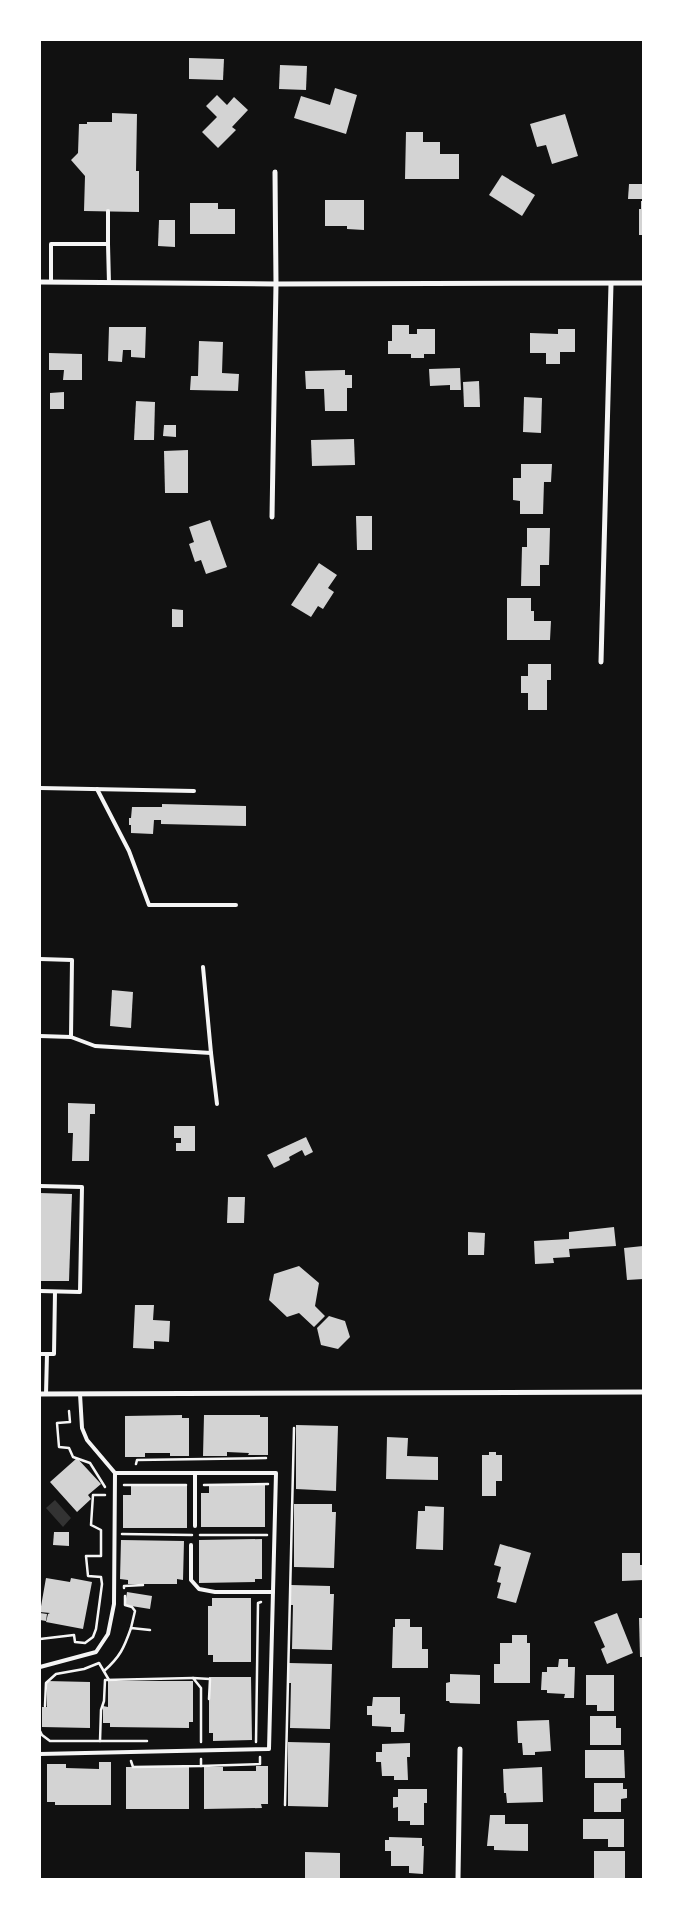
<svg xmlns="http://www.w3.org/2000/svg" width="683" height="1919" font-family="'Source Sans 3',sans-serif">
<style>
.water{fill:#333}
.building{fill:#d3d3d3}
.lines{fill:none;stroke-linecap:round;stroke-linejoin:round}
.path{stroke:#f5f5f5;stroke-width:2.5}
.service{stroke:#f5f5f5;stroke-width:4}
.minor{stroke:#f5f5f5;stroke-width:5}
</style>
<rect width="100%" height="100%" fill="#111"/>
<polygon class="water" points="55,1500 71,1518 63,1527 46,1508"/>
<g class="building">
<polygon points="189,58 224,59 223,80 189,79"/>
<polygon points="280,65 307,66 306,90 279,89"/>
<polygon points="335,88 357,95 346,134 294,118 301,96 330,105"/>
<polygon points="217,95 227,105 234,97 248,110 232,127 236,130 218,148 202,132 217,117 206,106"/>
<polygon points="112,113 137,114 136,171 139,171 139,212 84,211 85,176 71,160 78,153 79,124 87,124 87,122 112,122"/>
<polygon points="565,114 578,156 552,164 546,145 537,147 530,124"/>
<polygon points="406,132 423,132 423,142 440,142 440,154 459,154 459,179 405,179"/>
<polygon points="502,175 535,195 522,216 489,195"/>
<polygon points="629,184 643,184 642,199 628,199"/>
<polygon points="325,200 364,200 364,230 347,229 347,226 325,226"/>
<polygon points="641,201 643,201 643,235 639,235 639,209 641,209"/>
<polygon points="190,203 218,203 218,209 235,209 235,234 190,234"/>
<polygon points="159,220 175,220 175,247 158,246"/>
<polygon points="392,325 409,325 409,334 417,334 417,329 435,329 435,354 424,354 424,358 411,358 411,354 388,354 388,341 392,341"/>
<polygon points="109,327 146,327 145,358 131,357 131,350 123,350 122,362 108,361"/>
<polygon points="558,329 575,329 575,352 560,352 560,364 546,364 546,353 530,353 530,333 558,334"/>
<polygon points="199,341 223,342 222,373 239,374 238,391 190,390 191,376 198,376"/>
<polygon points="49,353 82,354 82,380 63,380 64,370 49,370"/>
<polygon points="460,368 461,390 450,390 450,385 430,386 429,369"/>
<polygon points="345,370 345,375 352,375 352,388 347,388 347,411 325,411 324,389 306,389 305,371"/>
<polygon points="479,381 480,407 464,407 463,382"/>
<polygon points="64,392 64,409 50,409 50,393"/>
<polygon points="524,397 542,398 541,433 523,432"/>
<polygon points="136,401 155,402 154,440 134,440"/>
<polygon points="164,425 176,425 176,437 163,436"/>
<polygon points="354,439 355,465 312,466 311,440"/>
<polygon points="188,450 188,493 165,493 164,451"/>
<polygon points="521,464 552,464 551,482 544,482 543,514 520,514 520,501 513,500 513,478 521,478"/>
<polygon points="356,516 372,516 372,550 357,550"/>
<polygon points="210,520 227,567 206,574 201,560 195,562 189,544 194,542 189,527"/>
<polygon points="527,528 550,528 549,565 540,565 540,586 521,586 522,547 527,547"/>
<polygon points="319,563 337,575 328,588 334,592 323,609 318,606 311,617 291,605"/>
<polygon points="507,598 531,598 531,611 534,611 534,621 551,621 550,640 507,640"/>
<polygon points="172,609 183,610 183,627 172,627"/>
<polygon points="528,664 551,664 551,680 547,680 547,710 528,710 528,693 521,693 521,676 528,676"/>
<polygon points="162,804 246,806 246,826 161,824 161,820 154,820 153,834 131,833 131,825 129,825 129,818 131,818 132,807 162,807"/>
<polygon points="112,990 133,992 131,1028 110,1026"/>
<polygon points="68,1103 95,1104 95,1114 90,1114 89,1161 72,1161 73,1133 68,1133"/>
<polygon points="174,1126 195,1126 195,1151 176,1151 176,1143 181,1143 181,1138 174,1138"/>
<polygon points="306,1137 313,1152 305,1156 302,1150 289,1157 290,1160 274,1168 267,1155"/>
<polygon points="40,1193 72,1194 69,1281 40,1281"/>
<polygon points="228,1197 245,1197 244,1223 227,1223"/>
<polygon points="614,1227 616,1246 569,1249 570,1257 553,1258 554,1263 535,1264 534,1241 569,1239 569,1232"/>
<polygon points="468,1232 485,1233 484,1255 468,1255"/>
<polygon points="643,1246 643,1279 627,1280 624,1248"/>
<polygon points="299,1266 319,1283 315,1306 325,1316 314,1327 299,1313 287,1317 269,1300 274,1274"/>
<polygon points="135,1305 154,1305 153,1320 170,1321 169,1342 154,1341 154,1349 133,1348"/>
<polygon points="329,1316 345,1321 350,1337 338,1349 321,1345 317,1328"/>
<polygon points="182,1415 182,1418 189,1418 189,1456 170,1456 170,1453 145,1453 145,1457 125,1457 125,1416"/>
<polygon points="204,1415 260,1415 260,1417 268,1417 268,1455 248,1455 249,1453 227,1452 227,1456 203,1456"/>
<polygon points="296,1425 338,1426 336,1491 296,1489"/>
<polygon points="387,1437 408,1438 407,1456 438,1457 438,1480 386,1479"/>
<polygon points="489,1452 496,1452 496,1455 502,1455 502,1481 496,1481 496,1496 482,1496 482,1455 489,1455"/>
<polygon points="77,1458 101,1484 88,1495 91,1499 77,1512 50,1482"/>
<polygon points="209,1485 265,1485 265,1527 201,1527 201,1493 209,1493"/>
<polygon points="131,1486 187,1486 187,1528 123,1528 123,1495 131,1495"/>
<polygon points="294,1504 332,1504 332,1512 336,1512 334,1568 294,1567"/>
<polygon points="425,1506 444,1507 443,1550 416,1549 418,1511 425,1511"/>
<polygon points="54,1532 69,1532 69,1546 53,1545"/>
<polygon points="262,1539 262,1579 255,1579 255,1582 199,1583 199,1540"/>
<polygon points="121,1540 184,1541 183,1580 177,1579 177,1584 128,1584 128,1580 120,1579"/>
<polygon points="500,1544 531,1553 516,1603 497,1598 501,1583 497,1582 501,1567 494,1565"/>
<polygon points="622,1553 640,1553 640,1565 643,1565 643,1580 622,1581"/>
<polygon points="46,1578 70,1582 71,1578 92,1582 83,1629 46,1622 48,1614 50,1613 40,1612"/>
<polygon points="291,1585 330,1586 330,1594 334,1594 332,1650 292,1649 293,1605 291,1605"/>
<polygon points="127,1592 152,1596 150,1609 125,1605"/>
<polygon points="212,1598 251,1598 251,1662 213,1662 213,1655 208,1655 208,1606 212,1606"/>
<polygon points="40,1613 47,1614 46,1621 40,1620"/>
<polygon points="617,1613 633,1653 607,1664 601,1649 605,1647 594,1622"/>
<polygon points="639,1618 643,1618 643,1657 640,1657"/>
<polygon points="395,1619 410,1619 410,1627 422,1627 422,1649 428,1649 428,1668 392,1668 393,1627 395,1627"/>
<polygon points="512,1635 527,1635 527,1643 530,1643 530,1683 494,1683 494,1664 500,1664 500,1643 512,1643"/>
<polygon points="559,1659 568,1659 568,1667 575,1667 574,1698 564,1698 565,1694 547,1693 547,1690 541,1690 542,1672 547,1672 547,1667 558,1667"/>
<polygon points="289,1663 332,1664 330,1729 290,1728 291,1683 289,1683"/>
<polygon points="450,1674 480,1675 480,1704 450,1703 449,1701 446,1701 446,1683 450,1682"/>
<polygon points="586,1675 614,1675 614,1711 597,1711 597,1705 586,1705"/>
<polygon points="209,1677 251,1677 252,1740 213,1741 213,1733 209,1733"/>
<polygon points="47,1681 90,1682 90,1728 42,1727 42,1707 47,1707"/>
<polygon points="108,1681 193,1681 193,1722 189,1722 189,1728 110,1727 110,1723 103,1723 103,1706 108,1707"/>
<polygon points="373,1697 400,1697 400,1714 405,1714 404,1732 391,1732 391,1727 372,1726 372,1715 367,1715 367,1706 372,1706"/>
<polygon points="590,1716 616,1716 616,1728 621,1728 621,1745 590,1745"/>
<polygon points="549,1720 551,1751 535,1752 535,1755 523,1755 522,1743 518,1743 517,1721"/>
<polygon points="288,1742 330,1743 328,1807 288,1806"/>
<polygon points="410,1743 410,1757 407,1757 408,1780 394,1780 394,1776 382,1776 381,1762 376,1762 376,1752 382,1752 382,1744"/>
<polygon points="585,1750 624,1750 625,1778 585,1778"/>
<polygon points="99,1762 111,1762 111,1805 55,1805 55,1802 47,1802 47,1764 66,1764 66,1768 99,1769"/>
<polygon points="256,1766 268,1766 268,1804 261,1804 262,1808 204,1809 204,1767 223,1767 223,1771 256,1771"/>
<rect x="126" y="1767" width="63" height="42"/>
<polygon points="542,1767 543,1802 507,1803 506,1793 504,1793 503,1769"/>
<polygon points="594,1783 623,1783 623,1789 627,1789 627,1798 621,1799 621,1812 594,1812"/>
<polygon points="398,1789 427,1789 427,1803 424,1803 424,1825 410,1825 410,1821 398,1821 398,1807 393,1808 393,1797 398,1797"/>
<polygon points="490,1815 505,1815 505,1824 528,1824 528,1851 494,1850 494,1846 487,1846"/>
<polygon points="583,1819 624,1819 624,1847 608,1847 608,1839 583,1839"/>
<polygon points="389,1837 422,1838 422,1846 424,1846 423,1874 409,1873 409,1866 391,1866 391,1851 385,1851 385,1840 389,1840"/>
<rect x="594" y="1851" width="31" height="28"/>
<polygon points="305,1852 340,1853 340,1879 305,1879"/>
</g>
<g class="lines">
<g class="path">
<polyline points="69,1411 70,1422 57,1423 59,1447 69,1448 73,1457 90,1463 105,1487"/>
<polyline points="136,1464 137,1460 266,1458"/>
<polyline points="124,1485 186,1485"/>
<polyline points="204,1485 268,1484"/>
<polyline points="122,1534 192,1535"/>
<polyline points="200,1535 267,1535"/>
<polyline points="124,1588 124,1586 143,1585"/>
<polyline points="125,1596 125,1605 132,1607 135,1611 131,1628"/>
<polyline points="40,1639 74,1635 75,1642 85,1643 93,1637 96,1629 102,1584 101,1577 88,1576 86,1556 101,1556 101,1530 91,1525 93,1495 105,1495"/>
<path d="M 104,1671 C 120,1657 124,1648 131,1628 L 150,1630"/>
<polyline points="45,1706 46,1683 56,1674 84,1669 99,1663 109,1680"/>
<polyline points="40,1731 42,1735 50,1741 147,1741"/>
<polyline points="100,1741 101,1710 104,1701 105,1680 193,1678"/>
<polyline points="201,1742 201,1688 193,1678 210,1679 209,1699"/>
<polyline points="256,1742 258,1603 261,1602"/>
<polyline points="131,1761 133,1767 201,1766 201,1759"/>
<polyline points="201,1766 260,1764 260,1757"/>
<polyline points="285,1805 294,1428"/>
</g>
<g class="service">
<polyline points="108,211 108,244"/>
<polyline points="51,282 51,244 108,244 109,283"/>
<polyline points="40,788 194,791"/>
<polyline points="97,789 129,851 149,905 236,905"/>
<polyline points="40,959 72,960 71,1037 40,1036"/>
<polyline points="71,1037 95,1046 211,1053 203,967"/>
<polyline points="211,1053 217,1104"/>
<polyline points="40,1186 82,1187 80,1292 40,1291"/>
<polyline points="40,1354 47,1354 46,1394"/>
<polyline points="47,1354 54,1354 55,1292"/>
<polyline points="195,1526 195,1473"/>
<polyline points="191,1545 191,1580 199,1589 215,1592 273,1592"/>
<polyline points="40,1667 96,1652 108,1634 114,1604 115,1473 87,1440 82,1428 80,1394"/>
<polyline points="40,1754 269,1749 276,1473 115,1473"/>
</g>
<g class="minor">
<polyline points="40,282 276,284 643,283"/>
<polyline points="272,517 276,284 275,172"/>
<polyline points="601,662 611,284"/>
<polyline points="40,1394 643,1392"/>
<polyline points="458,1879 460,1749"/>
</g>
</g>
<rect width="683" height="1919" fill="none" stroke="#ffffff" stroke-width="82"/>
</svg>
